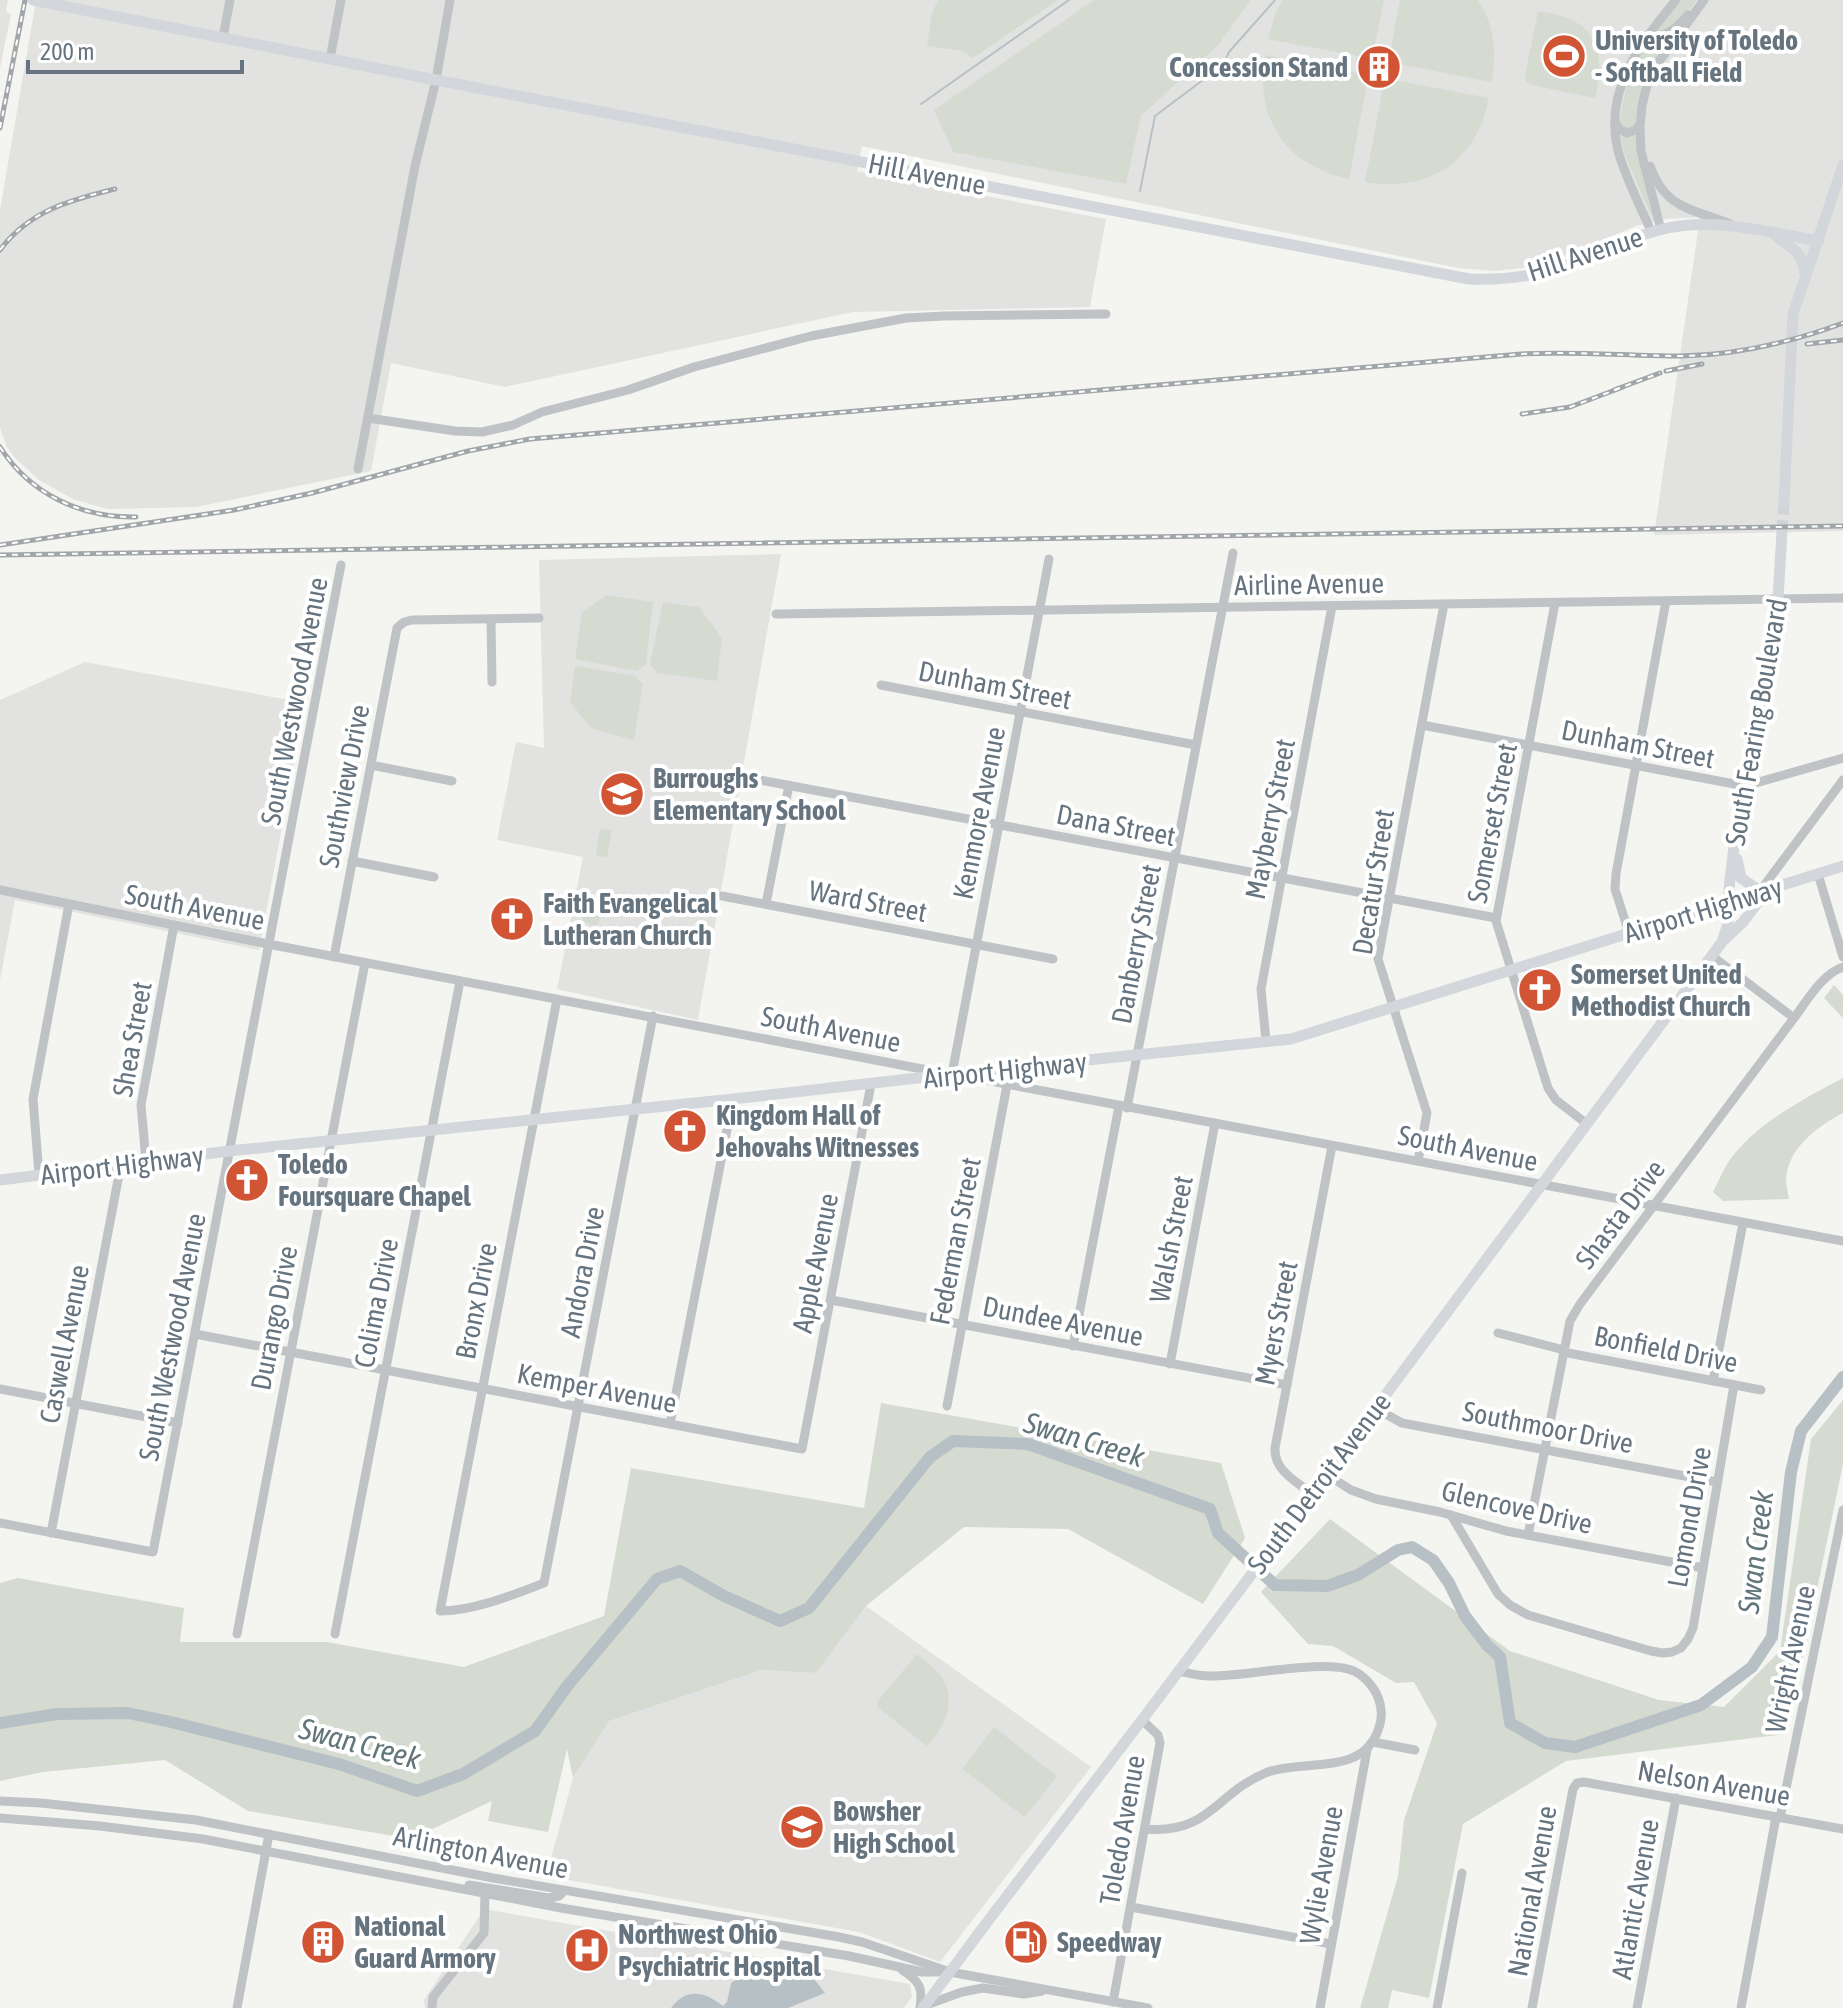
<svg xmlns="http://www.w3.org/2000/svg" width="1843" height="2008" font-family="'Asap Condensed',sans-serif">
<style>
.built{fill:#e2e3e1}
.green{fill:#d6dbd2}
.water{fill:#b7c1c5}
.lines{fill:none;stroke-linecap:round;stroke-linejoin:round}
.stream{stroke:#b7c1c5;stroke-width:2}
.river{stroke:#b7c1c5;stroke-width:12}
.major-tunnel{stroke:#d0d4d4;stroke-width:11;stroke-dasharray:11 5.5;stroke-linecap:butt}
.minor{stroke:#c0c3c6;stroke-width:9}
.major{stroke:#d3d7db;stroke-width:11}
.rail-casing{stroke:#a1a6aa;stroke-width:5}
.rail{stroke:#fff;stroke-width:2;stroke-dasharray:6;stroke-linecap:butt}
.labels{text-anchor:middle;stroke-width:8;stroke-linejoin:round;paint-order:stroke}
.poi-label{font-size:28px;font-weight:bold;fill:#66747f;stroke:#fff;text-anchor:start}
.street-label{font-size:28px;fill:#66747f;stroke:#fff}
.water-label{font-size:30px;font-style:italic;fill:#62767c;stroke:#fff}
</style>
<rect width="100%" height="100%" fill="#f4f4f1"/>
<g class="built">
<polygon points="0,0 8,0 6,12 11,14 0,68"/>
<polygon points="36,0 1843,0 1843,531 1654,535 1700,217 1664,219 1636,226 1550,262 1522,268 1495,271 1458,268 862,146 857,171 1106,219 1090,307 853,312 505,387 391,363 371,471 196,507 108,509 96,506 73,499 39,480 15,458 7,447 0,428 0,210"/>
<polygon points="781,554 698,1020 557,989 583,857 497,840 516,742 544,748 539,560"/>
<polygon points="85,662 305,703 259,950 15,900 0,980 0,700"/>
<polygon points="866,1606 1091,1767 940,1962 859,1932 546,1876 573,1778 608,1721 762,1670 816,1673"/>
<polygon points="484,1909 910,1984 912,1997 904,2008 425,2008 424,2000"/>
</g>
<g class="green">
<polygon points="938,0 1058,0 973,58 963,51 927,46 932,13"/>
<polygon points="1094,0 1251,0 1218,45 1141,116 1126,184 953,152 934,110"/>
<polygon points="1282,0 1384,0 1373,55 1368,58 1268,39 1274,17"/>
<path d="M 1400,0 L 1478,0 C 1495,26 1497,52 1492,82 L 1392,63 L 1389,58 Z"/>
<path d="M 1681,0 L 1697,0 C 1684,16 1677,28 1656,32 Z"/>
<path d="M 1538,11 C 1593,18 1608,45 1595,98 L 1531,85 L 1526,81 L 1525,75 Z"/>
<path d="M 1670,35 L 1671,38 C 1649,65 1639,91 1635,126 L 1625,129 L 1620,123 L 1620,117 L 1628,77 L 1648,42 L 1661,40 Z"/>
<path d="M 1265,55 L 1365,74 L 1368,79 L 1349,179 C 1286,166 1254,119 1265,55 Z"/>
<path d="M 1389,79 L 1489,98 C 1477,162 1428,193 1365,182 L 1384,82 Z"/>
<polygon points="1622,135 1636,136 1654,217 1651,215 1624,153 1620,137"/>
<polygon points="607,595 653,602 646,664 637,671 575,659 582,612"/>
<polygon points="663,602 699,607 722,638 717,681 657,673 650,664"/>
<polygon points="575,666 635,676 643,684 634,740 592,729 570,702"/>
<polygon points="605,828 612,830 607,858 597,855 596,852 600,830"/>
<polygon points="587,901 595,906 600,912 599,923 595,926 583,921 581,909"/>
<polygon points="1834,985 1843,995 1843,1018 1824,998"/>
<path d="M 1843,1078 L 1843,1113 C 1818,1126 1788,1148 1786,1179 C 1786,1186 1788,1193 1789,1199 L 1723,1201 L 1713,1192 C 1718,1183 1722,1172 1727,1164 C 1754,1124 1802,1100 1843,1078 Z"/>
<polygon points="1843,1400 1843,1464 1787,1734 1566,1761 1463,1824 1429,1998 1392,1990 1388,2008 1360,2008 1398,1876 1404,1820 1437,1723 1414,1682 1396,1683 1333,1646 1308,1644 1261,1592 1330,1519 1510,1651 1659,1700 1724,1707 1780,1651 1811,1439"/>
<polygon points="881,1403 1221,1463 1245,1538 1203,1604 1068,1529 964,1527 866,1606 816,1673 762,1670 609,1721 573,1778 567,1749 548,1832 488,1821 492,1801 411,1839 248,1811 165,1760 43,1772 0,1781 0,1583 18,1578 184,1608 180,1642 327,1642 464,1667 604,1616 631,1468 864,1508"/>
<path d="M 917,1654 C 924,1660 931,1665 937,1671 C 959,1695 947,1726 927,1746 L 877,1707 L 877,1702 Z"/>
<polygon points="994,1727 1057,1776 1025,1817 962,1769"/>
</g>
<path class="water" d="M 799,1969 L 814,1979 L 825,1993 L 788,2008 L 671,2008 C 687,1987 705,1992 723,2006 L 727,2002 L 731,1983 C 748,1971 754,1970 771,1982 L 781,1972 Z"/>
<g class="lines">
<g class="stream">
<polyline points="921,104 1069,0"/>
<polyline points="1140,191 1155,116 1223,65 1229,52 1275,0"/>
</g>
<polyline class="river" points="0,1723 57,1714 128,1713 171,1722 339,1764 417,1791 463,1774 535,1731 568,1685 657,1579 680,1571 724,1596 780,1621 809,1608 930,1457 953,1441 1028,1444 1210,1509 1218,1533 1275,1585 1327,1586 1358,1575 1398,1550 1412,1547 1433,1560 1449,1583 1465,1616 1487,1645 1500,1657 1510,1723 1545,1743 1575,1747 1701,1705 1752,1667 1772,1637 1791,1472 1801,1431 1843,1377"/>
<polyline class="major-tunnel" points="1782,531 1784,503"/>
<g class="minor">
<path d="M 1647,35 C 1665,39 1677,28 1688,15"/>
<polyline points="223,37 230,0"/>
<polyline points="330,59 341,0"/>
<polyline points="1615,122 1619,129 1627,133 1636,130 1640,124"/>
<path d="M 1650,166 C 1666,210 1691,208 1730,224"/>
<polyline points="1661,230 1641,151 1640,126 1642,106 1647,85 1658,63 1704,0"/>
<path d="M 1652,233 C 1640,206 1626,179 1618,151 C 1603,90 1640,44 1676,0"/>
<polyline points="368,418 455,431 482,432 513,425 542,412 628,390 694,367 811,336 906,318 944,316 1106,314"/>
<polyline points="358,469 415,166 436,80 450,0"/>
<polyline points="1555,603 1496,921 1548,1088 1556,1100 1587,1124"/>
<polyline points="776,614 1843,598"/>
<polyline points="491,619 492,682"/>
<polyline points="881,685 1196,745"/>
<polyline points="1422,725 1745,786 1843,758"/>
<polyline points="371,765 452,781"/>
<polyline points="728,774 1496,918"/>
<polyline points="352,861 434,877"/>
<polyline points="1818,874 1843,957"/>
<polyline points="0,890 268,944 943,1073"/>
<polyline points="1760,891 1843,780"/>
<polyline points="722,896 1053,959"/>
<polyline points="766,904 789,785"/>
<polyline points="1629,933 1615,889 1616,874 1666,601"/>
<polyline points="1712,956 1794,1018"/>
<polyline points="334,957 397,628 404,622 412,620 539,618"/>
<path d="M 557,999 L 440,1611 C 473,1611 513,1595 544,1583 L 653,1016"/>
<polyline points="1266,1041 1261,989 1332,606"/>
<polyline points="952,1074 1049,559"/>
<polyline points="958,1075 1843,1241"/>
<polyline points="1127,1108 1233,553"/>
<polyline points="146,1161 141,1105 174,925"/>
<polyline points="1418,1161 1427,1113 1378,959 1444,604"/>
<polyline points="39,1175 33,1099 69,904"/>
<polyline points="831,1300 1287,1385"/>
<polyline points="1498,1333 1564,1350"/>
<polyline points="195,1334 802,1449 871,1084"/>
<polyline points="1073,1346 1119,1106"/>
<polyline points="1563,1352 1761,1390"/>
<polyline points="1170,1364 1215,1123"/>
<polyline points="1713,1381 1743,1223"/>
<polyline points="0,1389 178,1423"/>
<polyline points="947,1406 1007,1085"/>
<polyline points="1375,1408 1402,1423 1717,1482"/>
<polyline points="670,1424 733,1099"/>
<polyline points="1326,1474 1351,1490 1376,1499 1440,1512 1506,1531 1703,1568"/>
<path d="M 1312,1494 C 1296,1481 1274,1471 1275,1448 L 1332,1146"/>
<polyline points="1451,1515 1498,1594 1510,1605 1528,1615 1651,1651 1663,1653 1672,1652 1681,1648 1688,1639 1693,1628 1734,1385"/>
<polyline points="0,1523 153,1552 341,565"/>
<polyline points="51,1533 121,1164"/>
<path d="M 1528,1535 L 1570,1321 L 1580,1304 L 1794,1018 C 1807,1001 1822,974 1843,967"/>
<polyline points="237,1634 365,963"/>
<polyline points="335,1634 460,981"/>
<polyline points="1373,1742 1415,1750"/>
<polyline points="0,1801 41,1803 196,1820 493,1878 839,1937 862,1942 950,1972 1148,2008"/>
<polyline points="0,1818 100,1826 203,1839 561,1908 849,1956 922,1972 938,1972"/>
<polyline points="1780,1818 1843,1510"/>
<path d="M 1145,1829 C 1210,1835 1216,1792 1268,1772 C 1304,1759 1359,1776 1377,1733 C 1380,1726 1382,1718 1381,1710 C 1380,1694 1368,1678 1354,1671 C 1324,1658 1245,1677 1209,1676 C 1199,1676 1188,1673 1179,1671"/>
<polyline points="469,1885 549,1898 559,1896 564,1891"/>
<polyline points="1131,1907 1331,1944"/>
<path d="M 902,1970 C 920,1981 923,1988 920,2008"/>
<polyline points="1113,2002 1160,1743 1158,1735 1142,1720"/>
<polyline points="926,2005 962,1992 983,1988 1024,1994 1042,1991"/>
<polyline points="237,2008 269,1834"/>
<polyline points="432,2008 433,1997 484,1933 485,1894"/>
<polyline points="1320,2008 1367,1750"/>
<polyline points="1437,2008 1462,1873"/>
<polyline points="1532,2008 1573,1789 1577,1783 1584,1782 1843,1829"/>
<polyline points="1637,2008 1676,1798"/>
<polyline points="1741,2008 1776,1817"/>
</g>
<g class="major">
<path d="M 33,0 L 436,80 L 1469,279 C 1496,280 1522,278 1549,271 C 1586,260 1621,240 1659,230 C 1712,216 1767,232 1819,241"/>
<path d="M 1773,233 C 1790,249 1801,247 1805,273"/>
<polyline points="1784,503 1793,314 1843,165"/>
<polyline points="1737,859 1741,878 1760,891"/>
<polyline points="1725,939 1743,922 1768,889"/>
<polyline points="0,1180 229,1151 733,1099 952,1074 1291,1039 1843,866"/>
<polyline points="923,2008 994,1913 1142,1720 1312,1494 1722,942 1728,924 1729,889 1734,846 1772,641 1778,599 1782,531"/>
</g>
<g class="rail-casing">
<g id="rail">
<polyline points="0,128 25,0"/>
<path d="M 0,250 C 29,211 70,200 115,189"/>
<polyline points="1807,344 1843,340"/>
<polyline points="1666,371 1702,364"/>
<polyline points="1614,390 1660,373"/>
<polyline points="1522,414 1570,407 1623,387"/>
<path d="M 0,447 C 30,494 81,518 136,517"/>
<path d="M 0,545 L 234,510 L 312,493 L 468,451 L 530,439 L 1521,354 C 1574,351 1628,356 1681,356 C 1735,355 1792,342 1843,323"/>
<polyline points="0,555 1843,526"/>
</g>
</g>
<use href="#rail" class="rail"/>
</g>
<defs>
<g id="stadium-disc" transform="scale(2.3)"><circle r="9.5" fill="#d15534" stroke="#fff"/><path d="M0-5a6.5 5 0 1 0 0 10a6.5 5 0 1 0 0-10ZM-3.5-1.8h7v3.6h-7Z" fill="#fff"/></g>
<g id="building-disc" transform="scale(2.3)"><circle r="9.5" fill="#d15534" stroke="#fff"/><path d="M-4-6H4V6H1V3H-1V6H-4ZM-2.5-4.3h1.7v1.8h-1.7ZM.8-4.3h1.7v1.8H.8ZM-2.5-1h1.7V.8h-1.7ZM.8-1h1.7V.8H.8Z" fill="#fff"/></g>
<g id="school-disc" transform="scale(2.3)"><circle r="9.5" fill="#d15534" stroke="#fff"/><path d="M0-5L7-2L0 1L-7-2ZM-4 1L0 2.5L4 1V4Q0 6-4 4Z" fill="#fff"/></g>
<g id="church-disc" transform="scale(2.3)"><circle r="9.5" fill="#d15534" stroke="#fff"/><path d="M-1.2-6h2.4v3.5h3.3v2.4h-3.3V6h-2.4V-.1h-3.3v-2.4h3.3Z" fill="#fff"/></g>
<g id="fuel-disc" transform="scale(2.3)"><circle r="9.5" fill="#d15534" stroke="#fff"/><path d="M-5.5-6h7V0h2V4h1.3V-2.5L3-4.5l.8-.8L6-3V5H2.5V1h-1V6h-7ZM-4.2-4.7v3.2H.2V-4.7Z" fill="#fff"/></g>
<g id="hospital-disc" transform="scale(2.3)"><circle r="9.5" fill="#d15534" stroke="#fff"/><path d="M-5-5h3v3.5h4V-5h3V5h-3V1.5h-4V5h-3Z" fill="#fff"/></g>
</defs>
<g fill-rule="evenodd">
<use href="#stadium-disc" x="1564" y="56"/>
<use href="#building-disc" x="1379" y="67"/>
<use href="#school-disc" x="622" y="794"/>
<use href="#church-disc" x="512" y="919"/>
<use href="#church-disc" x="1540" y="990"/>
<use href="#church-disc" x="685" y="1131"/>
<use href="#church-disc" x="247" y="1180"/>
<use href="#school-disc" x="802" y="1827"/>
<use href="#building-disc" x="323" y="1942"/>
<use href="#fuel-disc" x="1026" y="1942"/>
<use href="#hospital-disc" x="587" y="1950"/>
</g>
<g class="labels">
<g class="poi-label">
<text x="1595" y="50">University of Toledo<tspan x="1595" dy="32">- Softball Field</tspan></text>
<text x="1348" y="77" text-anchor="end">Concession Stand</text>
<text x="653" y="788">Burroughs<tspan x="653" dy="32">Elementary School</tspan></text>
<text x="543" y="913">Faith Evangelical<tspan x="543" dy="32">Lutheran Church</tspan></text>
<text x="1571" y="984">Somerset United<tspan x="1571" dy="32">Methodist Church</tspan></text>
<text x="716" y="1125">Kingdom Hall of<tspan x="716" dy="32">Jehovahs Witnesses</tspan></text>
<text x="278" y="1174">Toledo<tspan x="278" dy="32">Foursquare Chapel</tspan></text>
<text x="833" y="1821">Bowsher<tspan x="833" dy="32">High School</tspan></text>
<text x="354" y="1936">National<tspan x="354" dy="32">Guard Armory</tspan></text>
<text x="618" y="1944">Northwest Ohio<tspan x="618" dy="32">Psychiatric Hospital</tspan></text>
<text x="1057" y="1952">Speedway</text>
</g>
<g class="street-label">
<text transform="translate(927 174) rotate(11)" y="10">Hill Avenue</text>
<text transform="translate(1585 254) rotate(-18)" y="10">Hill Avenue</text>
<text transform="translate(1309 584) rotate(-1)" y="10">Airline Avenue</text>
<text transform="translate(995 685) rotate(11)" y="10">Dunham Street</text>
<text transform="translate(294 701) rotate(-79)" y="10">South Westwood Avenue</text>
<text transform="translate(1756 722) rotate(-80)" y="10">South Fearing Boulevard</text>
<text transform="translate(1638 744) rotate(11)" y="10">Dunham Street</text>
<text transform="translate(344 786) rotate(-79)" y="10">Southview Drive</text>
<text transform="translate(979 813) rotate(-79)" y="10">Kenmore Avenue</text>
<text transform="translate(1270 819) rotate(-79)" y="10">Mayberry Street</text>
<text transform="translate(1492 823) rotate(-79)" y="10">Somerset Street</text>
<text transform="translate(1116 825) rotate(11)" y="10">Dana Street</text>
<text transform="translate(1373 882) rotate(-81)" y="10">Decatur Street</text>
<text transform="translate(868 901) rotate(11)" y="10">Ward Street</text>
<text transform="translate(195 907) rotate(11)" y="10">South Avenue</text>
<text transform="translate(1703 910) rotate(-17)" y="10">Airport Highway</text>
<text transform="translate(1136 944) rotate(-79)" y="10">Danberry Street</text>
<text transform="translate(831 1029) rotate(11)" y="10">South Avenue</text>
<text transform="translate(132 1039) rotate(-80)" y="10">Shea Street</text>
<text transform="translate(1005 1070) rotate(-6)" y="10">Airport Highway</text>
<text transform="translate(1468 1148) rotate(11)" y="10">South Avenue</text>
<text transform="translate(122 1165) rotate(-7)" y="10">Airport Highway</text>
<text transform="translate(1620 1214) rotate(-53)" y="10">Shasta Drive</text>
<text transform="translate(1171 1239) rotate(-79)" y="10">Walsh Street</text>
<text transform="translate(955 1241) rotate(-79)" y="10">Federman Street</text>
<text transform="translate(815 1263) rotate(-79)" y="10">Apple Avenue</text>
<text transform="translate(582 1272) rotate(-79)" y="10">Andora Drive</text>
<text transform="translate(476 1301) rotate(-79)" y="10">Bronx Drive</text>
<text transform="translate(376 1303) rotate(-79)" y="10">Colima Drive</text>
<text transform="translate(274 1318) rotate(-79)" y="10">Durango Drive</text>
<text transform="translate(1063 1321) rotate(11)" y="10">Dundee Avenue</text>
<text transform="translate(1276 1323) rotate(-79)" y="10">Myers Street</text>
<text transform="translate(172 1337) rotate(-79)" y="10">South Westwood Avenue</text>
<text transform="translate(64 1344) rotate(-79)" y="10">Caswell Avenue</text>
<text transform="translate(1666 1349) rotate(11)" y="10">Bonfield Drive</text>
<text transform="translate(597 1388) rotate(11)" y="10">Kemper Avenue</text>
<text transform="translate(1548 1427) rotate(11)" y="10">Southmoor Drive</text>
<text transform="translate(1319 1483) rotate(-53)" y="10">South Detroit Avenue</text>
<text transform="translate(1517 1507) rotate(13)" y="10">Glencove Drive</text>
<text transform="translate(1689 1517) rotate(-80)" y="10">Lomond Drive</text>
<text transform="translate(1790 1659) rotate(-78)" y="10">Wright Avenue</text>
<text transform="translate(1714 1783) rotate(10)" y="10">Nelson Avenue</text>
<text transform="translate(1122 1830) rotate(-80)" y="10">Toledo Avenue</text>
<text transform="translate(481 1852) rotate(11)" y="10">Arlington Avenue</text>
<text transform="translate(1321 1875) rotate(-80)" y="10">Wylie Avenue</text>
<text transform="translate(1532 1891) rotate(-80)" y="10">National Avenue</text>
<text transform="translate(1635 1899) rotate(-80)" y="10">Atlantic Avenue</text>
</g>
<g class="water-label">
<text transform="translate(1084 1440) rotate(17)" y="10">Swan Creek</text>
<text transform="translate(1756 1552) rotate(-83)" y="10">Swan Creek</text>
<text transform="translate(360 1744) rotate(15)" y="10">Swan Creek</text>
</g>
</g>
<path d="M28 60v12h214v-12" fill="none" stroke="#66747f" stroke-width="4"/>
<text x="40" y="60" font-size="24" fill="#66747f" stroke="#ffffff" stroke-width="6" paint-order="stroke">200 m</text>
</svg>
